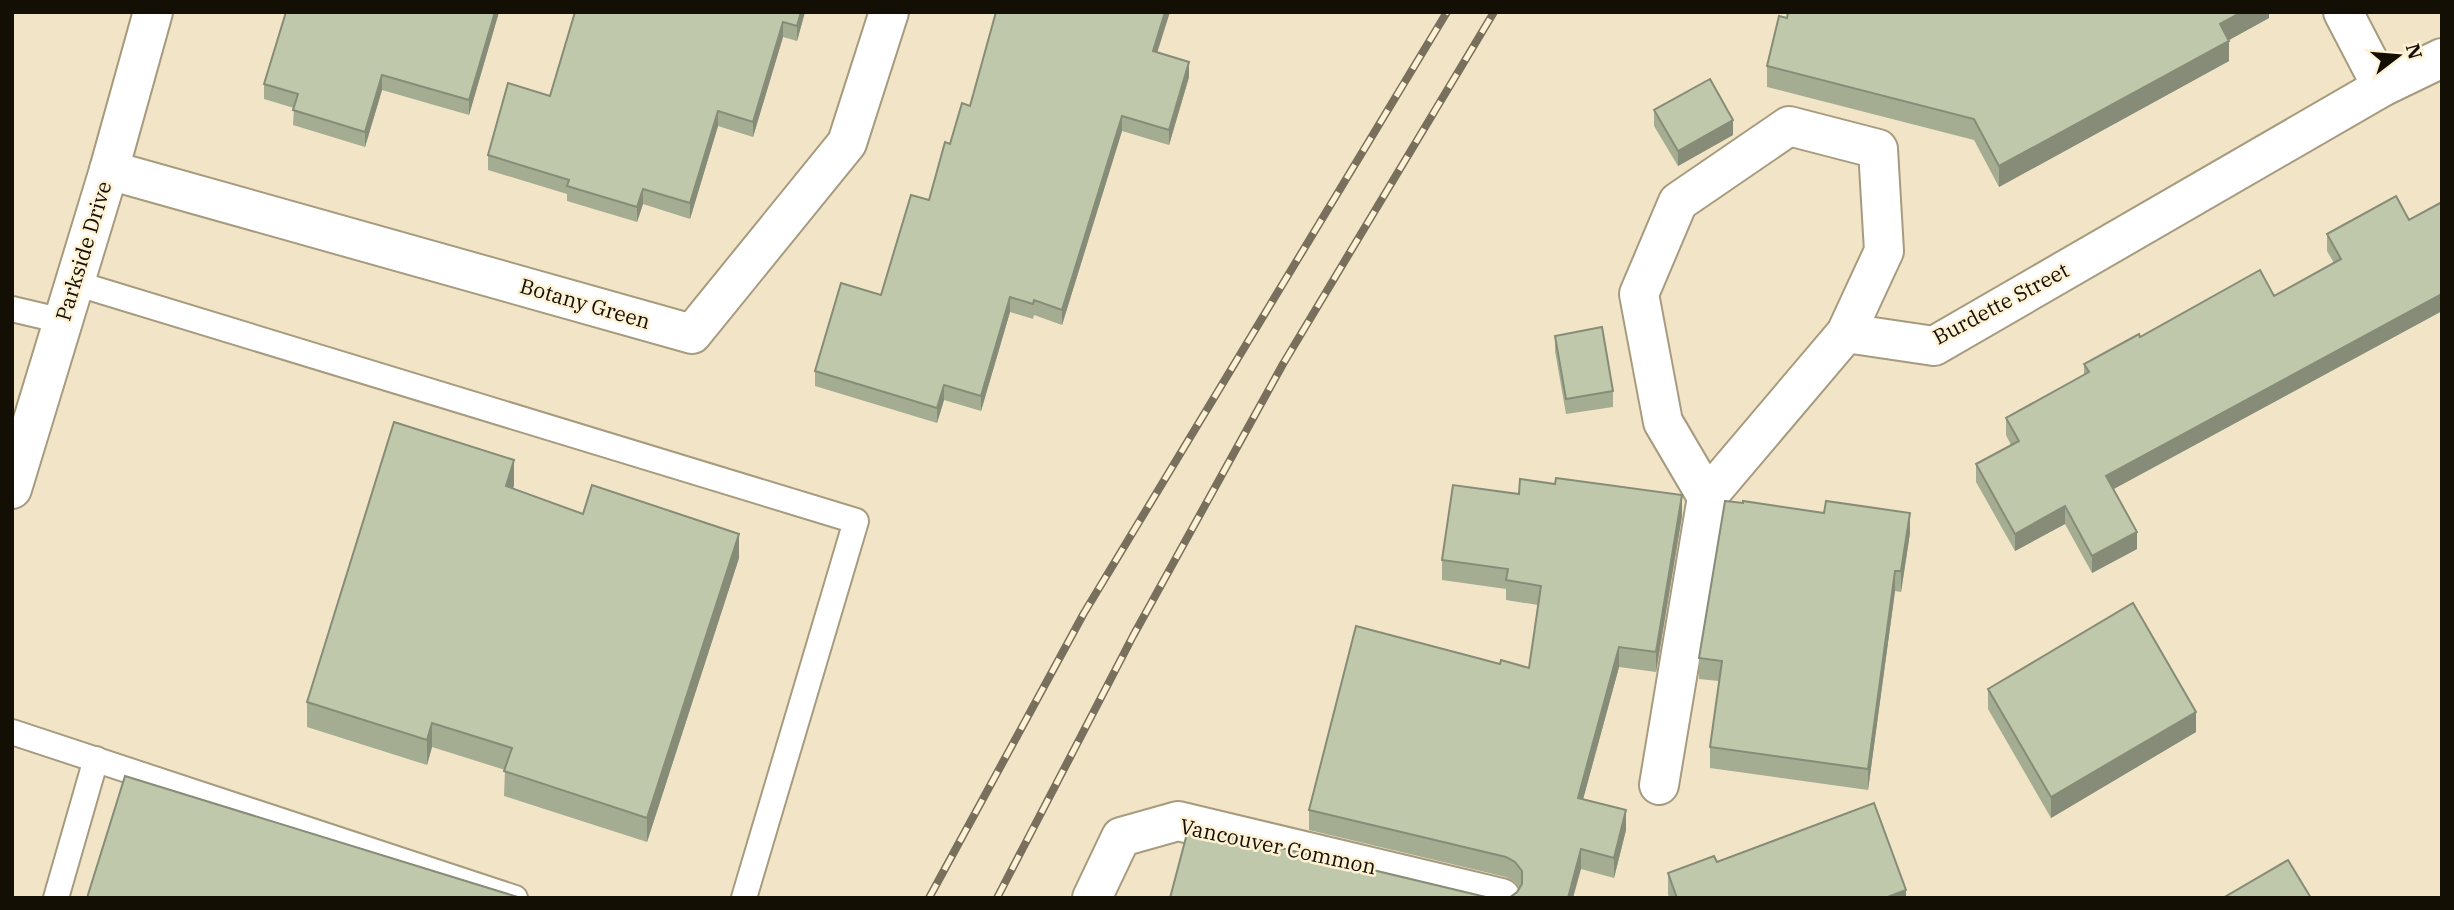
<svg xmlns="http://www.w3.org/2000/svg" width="2454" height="910" font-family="'IBM Plex Serif',serif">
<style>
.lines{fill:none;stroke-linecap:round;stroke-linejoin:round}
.service-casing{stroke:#a79b7f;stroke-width:28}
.minor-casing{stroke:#a79b7f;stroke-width:42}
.service{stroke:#fff;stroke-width:24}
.minor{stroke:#fff;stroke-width:38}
.rail-casing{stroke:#78705d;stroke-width:8}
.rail{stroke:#fff2d4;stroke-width:5;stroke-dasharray:16;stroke-linecap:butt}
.wall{fill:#a4ac92}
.shaded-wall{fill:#868c77}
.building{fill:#bfc8aa;stroke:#868c77;stroke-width:2}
.labels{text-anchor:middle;stroke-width:5;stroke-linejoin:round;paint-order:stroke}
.street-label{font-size:21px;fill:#130f05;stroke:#fff2d4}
</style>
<rect width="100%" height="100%" fill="#f2e5c7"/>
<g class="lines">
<g class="service-casing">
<g id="service">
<polyline points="75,283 856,521 744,898"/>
<polyline points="12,309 63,321"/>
<polyline points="12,732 515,898"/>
<polyline points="56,898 96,759"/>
</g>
</g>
<g class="minor-casing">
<g id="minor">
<polyline points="2343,12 2382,87"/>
<polyline points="109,170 692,334 847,143 889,12"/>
<polyline points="1846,333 1934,346 2382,87 2442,58"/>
<polyline points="12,489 109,170 153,12"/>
<polyline points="1659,785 1707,497 1846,333 1884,251 1878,149 1789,126 1678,202 1639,294 1663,422 1707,497"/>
<polyline points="1092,898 1121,837 1178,821 1501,898"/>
</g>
</g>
<use href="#service" class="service"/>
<use href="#minor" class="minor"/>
<g class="rail-casing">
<g id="rail">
<polyline points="929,898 1084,613 1447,12"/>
<polyline points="997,898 1133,636 1283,364 1494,12"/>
</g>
</g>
<use href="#rail" class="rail"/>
</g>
<g class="wall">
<polygon points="499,12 469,115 382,90 365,147 293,125 294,108 264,99 264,84"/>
<polygon points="805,12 797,41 783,37 753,137 718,126 690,219 643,204 637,222 567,201 567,194 488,170 488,155 550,96"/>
<polygon points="2269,12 2269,18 2229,40 2229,61 1999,187 1974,140 1767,87 1767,66 1787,18"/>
<polygon points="1158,52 1189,77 1169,145 1122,131 1062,325 1034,315 1033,319 1010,312 981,411 944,400 937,423 815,386 815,371 881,295 929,200 950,144 970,106"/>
<polygon points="1654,110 1733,135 1678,166 1654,126"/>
<polygon points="2442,202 2442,311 2114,489 2137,549 2092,573 2065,524 2015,551 1976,482 1976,464 2011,445 2006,435 2006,418 2084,375 2084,364 2140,337 2274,296 2334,263 2327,251 2327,234 2409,220"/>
<polygon points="1555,336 1613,391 1613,407 1566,414 1555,351"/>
<polygon points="514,485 513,489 583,514 739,558 647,842 504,796 505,770 432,747 427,765 307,727 307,702"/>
<polygon points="1824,513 1910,533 1901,592 1895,591 1868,790 1710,768 1710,747 1719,681 1699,679 1699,658"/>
<polygon points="1682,516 1656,672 1619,667 1583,799 1626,830 1614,878 1581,869 1517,892 1520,888 1515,882 1506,877 1309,830 1309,810 1500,664 1529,668 1538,605 1506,600 1506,589 1442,580 1442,560"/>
<polygon points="1988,689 2196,732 2051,818 1988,709"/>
<polygon points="1717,862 1906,898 1669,898 1668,894 1668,873"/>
</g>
<g class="shaded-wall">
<polygon points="495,12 499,12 469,115 469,100"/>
<polygon points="801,12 805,12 797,41 797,26"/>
<polygon points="1165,12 1170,12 1153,66 1153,51"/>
<polygon points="2242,12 2269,12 2269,18 2220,45 2220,24"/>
<polygon points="783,22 783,37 753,137 753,122"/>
<polygon points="2229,41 2229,61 1999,187 1999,166"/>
<polygon points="1189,62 1189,77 1169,145 1169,130"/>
<polygon points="382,75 382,90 365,147 365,132"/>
<polygon points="718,111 718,126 690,219 690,203"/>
<polygon points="1122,116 1122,131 1062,325 1062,310"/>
<polygon points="1733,120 1733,135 1678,166 1678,151"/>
<polygon points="643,189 643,204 637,222 637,207"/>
<polygon points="2442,294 2442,311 2106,493 2106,476"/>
<polygon points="1010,297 1010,312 981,411 981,396"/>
<polygon points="944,385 944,400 937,423 937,408"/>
<polygon points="514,460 514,485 506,510 506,486"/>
<polygon points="1682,495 1682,516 1656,672 1656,652"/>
<polygon points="2065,506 2065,524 2015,551 2015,534"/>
<polygon points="1910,513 1910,533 1901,592 1901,571"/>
<polygon points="2137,532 2137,549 2092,573 2092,556"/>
<polygon points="739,534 739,558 647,842 647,818"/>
<polygon points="1895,571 1895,591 1868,790 1868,769"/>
<polygon points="1619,647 1619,667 1578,818 1578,798"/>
<polygon points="2196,712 2196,732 2051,818 2051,797"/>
<polygon points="432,723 432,747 427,765 427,740"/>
<polygon points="1626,810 1626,830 1614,878 1614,858"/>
<polygon points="1581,849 1581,869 1573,898 1568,898"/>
<polygon points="1906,890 1906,898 1885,898"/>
</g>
<g class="building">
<polygon points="286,12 495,12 469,100 382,75 365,132 293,110 298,94 264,84"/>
<polygon points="575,12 801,12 797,26 783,22 753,122 718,111 690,203 643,189 637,207 567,186 569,180 488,155 508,83 550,96"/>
<polygon points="996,12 1165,12 1153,51 1189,62 1169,130 1122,116 1062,310 1034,300 1033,304 1010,297 981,396 944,385 937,408 815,371 841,283 881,295 911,195 929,200 945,142 950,144 962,103 970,106"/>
<polygon points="1788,12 2242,12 2220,24 2229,41 1999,166 1974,119 1767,66 1779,16 1787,18"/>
<polygon points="1710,79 1733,120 1678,151 1654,110"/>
<polygon points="2396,196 2409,220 2442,202 2442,294 2106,476 2137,532 2092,556 2065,506 2015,534 1976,464 2019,441 2006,418 2089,372 2084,364 2139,334 2140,337 2260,270 2274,296 2341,259 2327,234"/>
<polygon points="1602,327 1613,391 1566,399 1555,336"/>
<polygon points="394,422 514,460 506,486 583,514 592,485 739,534 647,818 504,771 512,748 432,723 427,740 307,702"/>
<polygon points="1556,478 1682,495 1656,652 1619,647 1578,798 1626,810 1614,858 1581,849 1568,898 1509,898 1517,892 1522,884 1522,871 1515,862 1506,857 1309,810 1356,626 1500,664 1501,660 1529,668 1541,586 1506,580 1508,569 1442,560 1453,485 1519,494 1520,479 1555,484"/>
<polygon points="1725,501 1743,503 1743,501 1824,513 1826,501 1910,513 1901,571 1895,571 1868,769 1710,747 1722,661 1699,658"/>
<polygon points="2133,603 2196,712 2051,797 1988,689"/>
<polygon points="125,776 521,898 87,898"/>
<polygon points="1874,803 1906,890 1885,898 1677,898 1668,873 1714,856 1717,862"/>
<polygon points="1189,826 1490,898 1170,898"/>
<polygon points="2288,860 2311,898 2223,898"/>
</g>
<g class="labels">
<g class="street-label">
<text transform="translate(84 251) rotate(-73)" y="7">Parkside Drive</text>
<text transform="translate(585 304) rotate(16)" y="7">Botany Green</text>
<text transform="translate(2001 304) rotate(-28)" y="7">Burdette Street</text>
<text transform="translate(1278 847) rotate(12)" y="7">Vancouver Common</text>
</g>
</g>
<rect width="2454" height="910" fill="none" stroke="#130f05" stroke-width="28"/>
<g transform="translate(2398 56) rotate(74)" stroke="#fff2d4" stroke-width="5" paint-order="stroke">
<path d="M0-5L12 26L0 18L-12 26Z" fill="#130f05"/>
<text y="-10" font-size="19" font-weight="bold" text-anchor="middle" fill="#130f05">N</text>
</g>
</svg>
